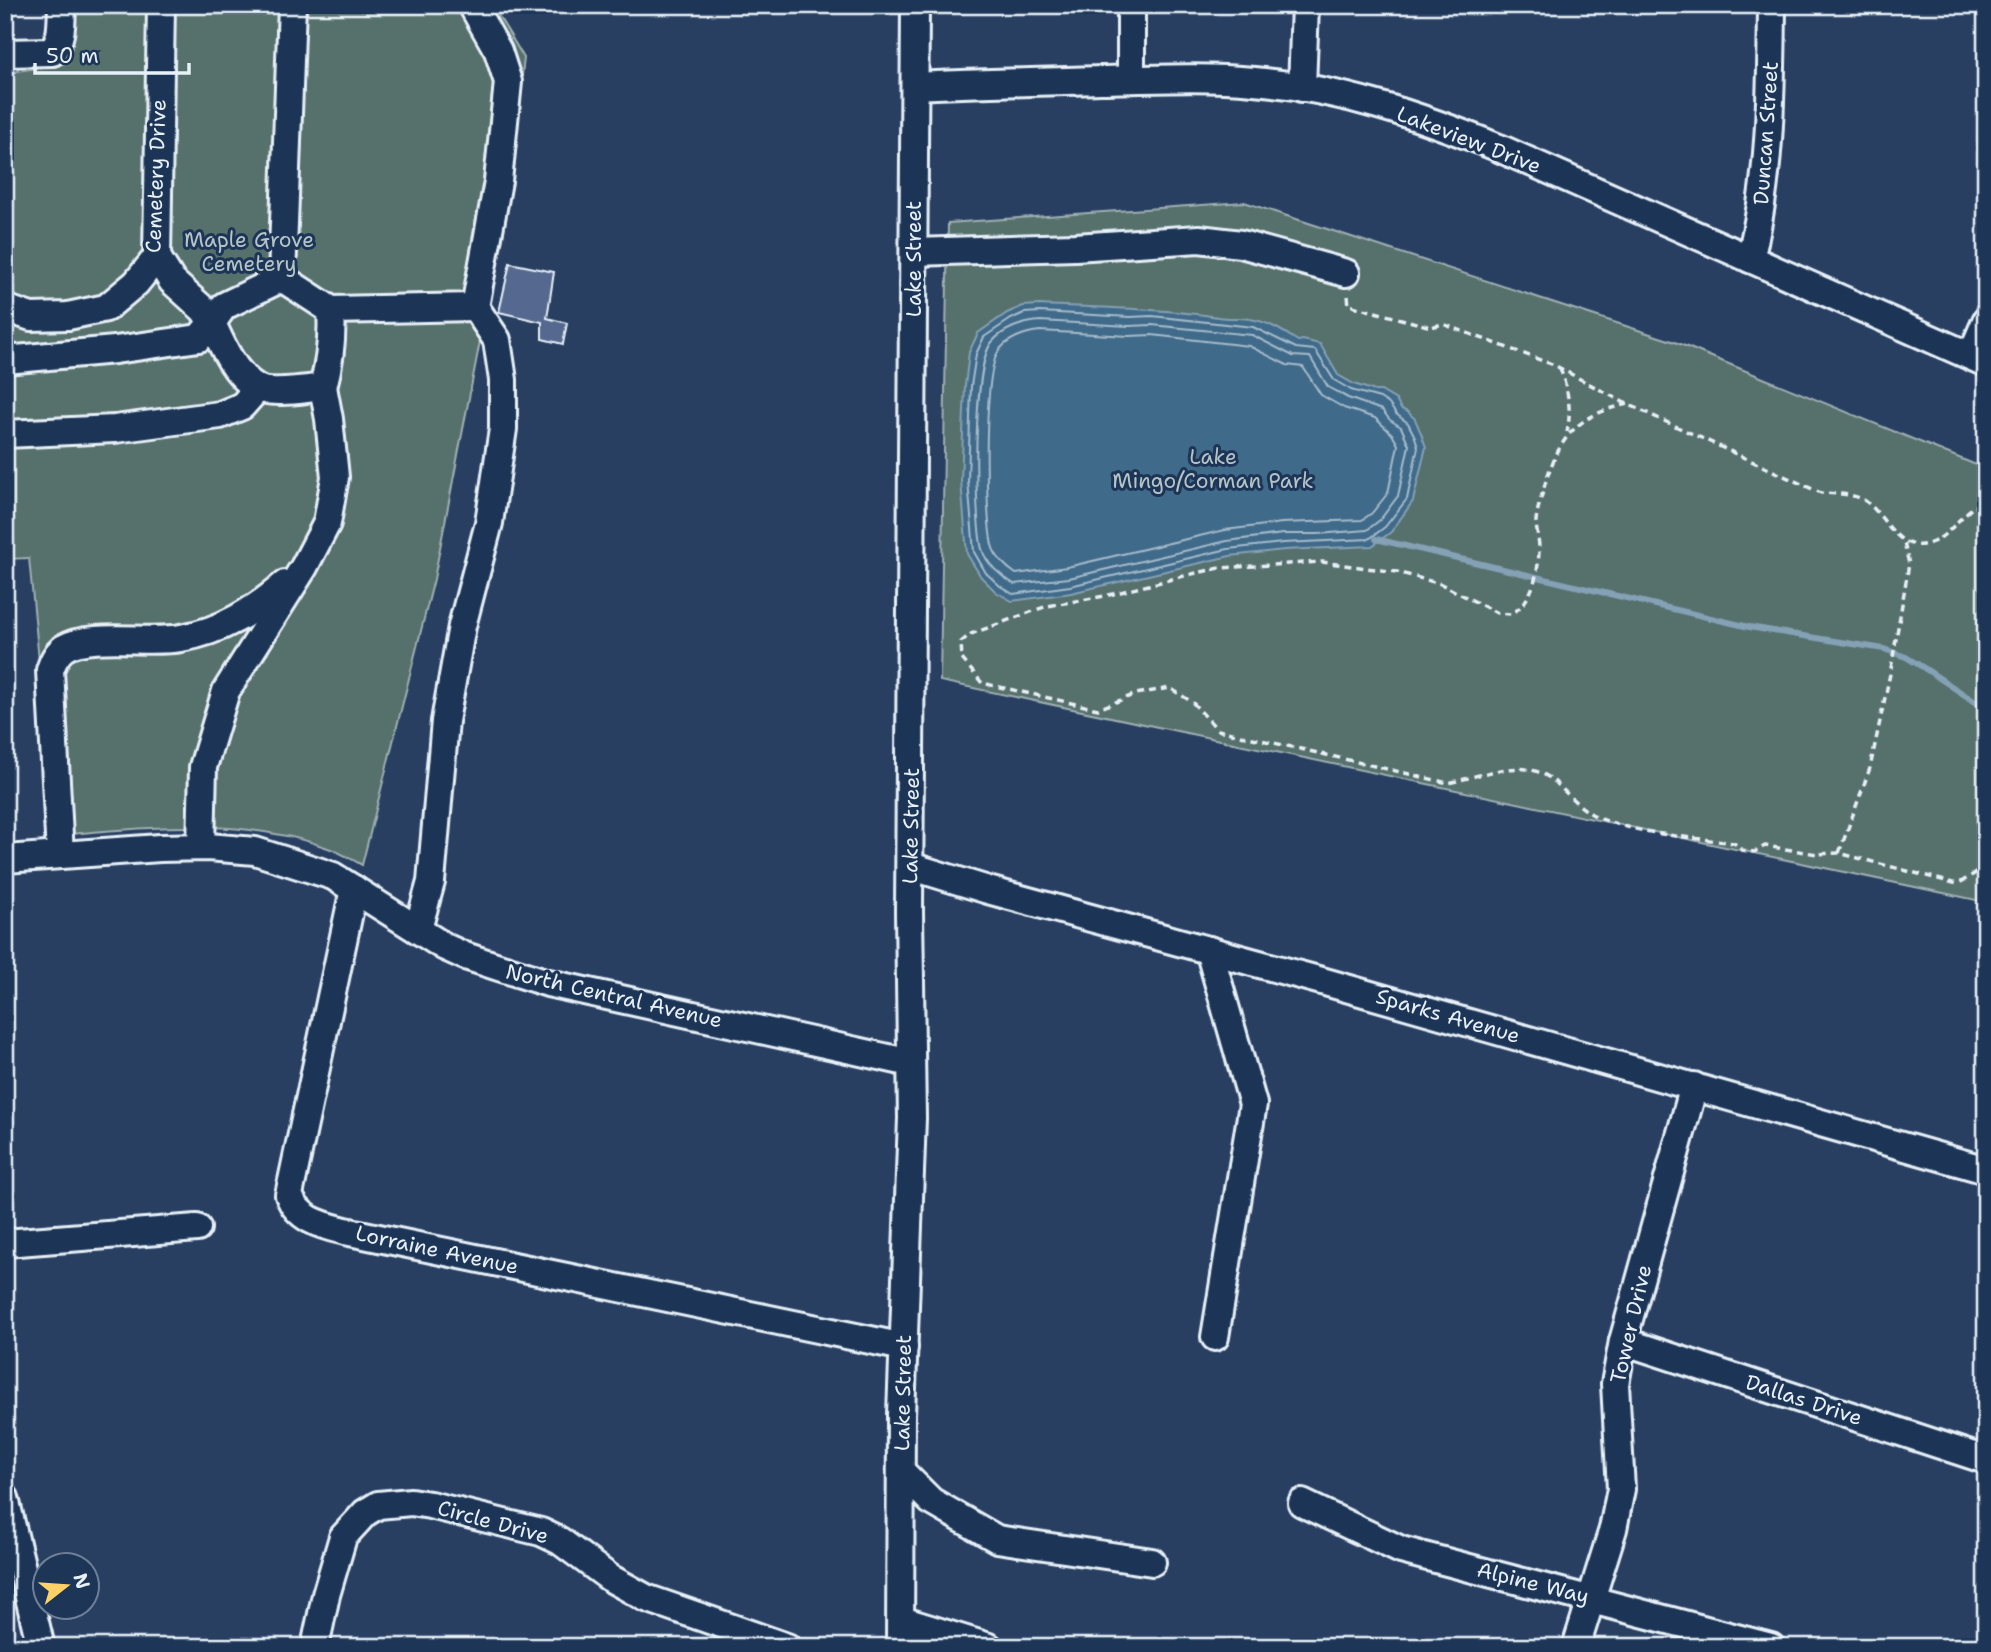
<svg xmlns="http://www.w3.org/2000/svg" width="1991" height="1652" font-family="'Shantell Sans',sans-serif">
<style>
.green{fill:#566f6c;stroke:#9fb0b2;stroke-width:2}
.water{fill:#416b89;stroke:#84a1b5;stroke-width:2}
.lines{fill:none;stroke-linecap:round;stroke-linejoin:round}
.shore{stroke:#a5bbcc;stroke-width:2}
.stream{stroke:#84a1b5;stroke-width:6}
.building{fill:#546990;stroke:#e8f1f8;stroke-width:2}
.minor-casing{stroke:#e8f1f8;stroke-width:32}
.path{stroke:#e8f1f8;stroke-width:3.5;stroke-dasharray:7 5;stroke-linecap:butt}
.minor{stroke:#1d3557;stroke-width:26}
.labels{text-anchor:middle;stroke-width:6;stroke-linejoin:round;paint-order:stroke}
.street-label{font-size:21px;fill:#e8f1f8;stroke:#1d3557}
.park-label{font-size:21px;fill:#b5c4c7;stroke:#1d3557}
</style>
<rect width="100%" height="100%" fill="#283f62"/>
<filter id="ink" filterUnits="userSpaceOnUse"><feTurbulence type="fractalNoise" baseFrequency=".0143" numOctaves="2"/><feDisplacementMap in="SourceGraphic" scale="14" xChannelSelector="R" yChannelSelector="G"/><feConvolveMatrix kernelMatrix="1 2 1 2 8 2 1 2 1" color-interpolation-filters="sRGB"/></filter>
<g filter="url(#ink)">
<g class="green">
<path d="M 71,5 L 492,5 L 524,58 L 503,239 L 486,310 L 434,579 L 362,865 C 351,859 340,852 328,848 C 241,816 146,828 56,835 L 29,558 L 5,559 L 5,73 L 69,63 Z"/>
<polygon points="1244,202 1675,342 1986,469 1986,902 940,681 948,223"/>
</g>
<path class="water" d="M 1039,305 C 1099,308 1159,308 1218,317 C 1230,319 1243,317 1255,320 C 1271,323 1285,333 1298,341 L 1303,340 L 1320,344 L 1338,375 L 1354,384 L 1375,391 L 1381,391 L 1396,400 L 1401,409 L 1408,412 L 1415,419 L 1421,433 L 1426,447 L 1413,501 L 1391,532 L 1372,546 L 1284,550 L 1230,556 L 1071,593 L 1012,601 L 996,592 L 981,577 L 967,554 L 961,481 L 965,386 L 969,352 L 978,333 L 1007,313 L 1023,306 Z"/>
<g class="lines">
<g class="shore">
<polygon points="1040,312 1130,317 1152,316 1253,327 1296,348 1315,350 1334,380 1351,390 1380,398 1389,404 1396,414 1408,423 1415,437 1418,447 1407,499 1385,527 1369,539 1283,543 1228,549 1070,586 1013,594 1000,586 986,573 974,552 968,481 971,386 976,354 984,337 1011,319 1024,313"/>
<path d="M 1040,321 L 1129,326 L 1152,325 L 1252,335 L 1293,356 L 1310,357 L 1328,387 L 1348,398 L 1382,410 L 1390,420 L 1401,427 L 1409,445 L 1398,496 L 1380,520 L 1367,530 L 1318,534 L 1283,534 L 1227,541 L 1069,578 L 1014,584 C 1002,577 986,564 982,549 C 974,518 972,365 992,342 C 1003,329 1023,322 1040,321 Z"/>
<path d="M 1040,331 L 1129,336 L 1152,335 L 1249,346 L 1287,365 L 1303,367 L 1321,395 L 1344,408 L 1375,418 L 1392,434 L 1398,445 L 1388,493 L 1372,513 L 1362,520 L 1282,523 L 1225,530 L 1067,567 L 1016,574 C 1007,568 995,557 992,545 C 985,515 983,377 998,352 C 1006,339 1026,332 1040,331 Z"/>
</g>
<polyline class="stream" points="1376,539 1749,627 1884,649 1906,657 1924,668 1986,709"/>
</g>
<polygon class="building" points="510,263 554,272 547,318 567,323 563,344 542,339 542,322 499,312"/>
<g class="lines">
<g class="minor-casing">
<g id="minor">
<path d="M 5,53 L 52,52 C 63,38 61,22 62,5"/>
<polyline points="1131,79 1131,5"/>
<path d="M 915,86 C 977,83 1038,82 1100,80 C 1151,79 1203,76 1254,81 C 1337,88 1421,116 1499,148 L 1986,363"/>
<polyline points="1302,88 1305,5"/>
<polyline points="914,252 1075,247 1199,239 1241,244 1346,273"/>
<path d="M 1750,259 C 1771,177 1771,90 1772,5"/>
<path d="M 282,278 L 331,310 C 333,338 330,361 323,387 C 308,389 268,395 256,387 C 234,374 222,345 212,323 L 224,306 Z"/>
<polyline points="282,278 292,5"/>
<polyline points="5,308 31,317 68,316 106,308 136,283 157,257 161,5"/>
<polyline points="331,310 475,307 498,181 508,82 498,51 472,5"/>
<polyline points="1971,356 1986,321"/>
<polyline points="5,360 115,350 199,338 212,323 204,310 172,281 157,257"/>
<polyline points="5,434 115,429 220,415 242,406 257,389"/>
<polyline points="201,847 203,767 226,691 304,567 327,523 335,477 329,419 323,387"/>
<path d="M 60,855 L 50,670 C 53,661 56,654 64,648 C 89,632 151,644 181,638 C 222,631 254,611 285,584"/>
<polyline points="5,859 160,848 208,847 255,851 333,876 445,947 465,956 548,983 911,1063"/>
<polyline points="910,866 988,890 1318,980 1986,1170"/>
<path d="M 354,889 L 289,1195 C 298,1220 322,1225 345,1231 L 904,1347"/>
<polyline points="418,929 431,882 445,721 462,626 489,523 503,429 503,380 497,340 475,307"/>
<polyline points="1209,950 1253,1104 1215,1337"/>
<polyline points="5,1243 197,1228"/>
<polyline points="1623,1341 1986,1460"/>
<polyline points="901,1471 931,1501 997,1539 1152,1562"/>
<polyline points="5,1498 41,1647"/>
<polyline points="1302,1503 1401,1550 1771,1647"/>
<polyline points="901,1620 989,1647"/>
<polyline points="315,1647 326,1595 343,1537 365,1513 378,1505 411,1502 430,1505 541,1532 560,1541 610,1578 646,1598 787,1647"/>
<polyline points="900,1647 901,1415 912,1118 909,912 915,5"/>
<polyline points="1576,1647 1613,1529 1621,1489 1615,1384 1623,1341 1694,1086"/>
</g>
</g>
<g class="path">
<path d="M 1348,296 L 1349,305 L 1431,327 L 1443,324 L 1554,365 L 1623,402 L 1821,493 C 1836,494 1856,493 1868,503 C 1889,521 1900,556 1933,542 C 1949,535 1960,516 1975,506 L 1986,509"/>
<path d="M 1560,368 C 1568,391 1572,409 1567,432"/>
<path d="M 1628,404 C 1577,415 1560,436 1545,484 C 1542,496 1537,509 1536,521 C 1536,530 1539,539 1539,548 C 1539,571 1533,602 1511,614 L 1497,613 L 1441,584 L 1397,572 L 1322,562 L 1220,568 L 1192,574 L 1105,596 L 1047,606 L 971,634 L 961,642 L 962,659 L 982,683 L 1098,709 L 1136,694 L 1170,688 L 1192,702 L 1218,730 L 1448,783 C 1483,776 1525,754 1556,783 C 1571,797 1582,811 1602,819 C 1643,835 1690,837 1734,843 L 1742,850 L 1754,852 L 1765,846 L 1818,854 L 1839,853 L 1957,884 C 1968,879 1974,872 1986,869"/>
<polyline points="1839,853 1870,768 1890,674 1909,564 1904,543"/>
</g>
<use href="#minor" class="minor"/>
</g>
</g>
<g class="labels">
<g class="street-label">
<text transform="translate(1766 133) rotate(-86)" y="7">Duncan Street</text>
<text transform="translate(1469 140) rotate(21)" y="7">Lakeview Drive</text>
<text transform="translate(156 176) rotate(-88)" y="7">Cemetery Drive</text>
<text transform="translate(914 259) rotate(-90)" y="7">Lake Street</text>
<text transform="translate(911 826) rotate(-89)" y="7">Lake Street</text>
<text transform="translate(614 996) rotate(13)" y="7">North Central Avenue</text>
<text transform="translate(1448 1016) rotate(16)" y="7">Sparks Avenue</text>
<text transform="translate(437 1250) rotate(12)" y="7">Lorraine Avenue</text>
<text transform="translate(1631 1324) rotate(-77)" y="7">Tower Drive</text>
<text transform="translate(903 1393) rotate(-89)" y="7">Lake Street</text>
<text transform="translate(1804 1400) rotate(18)" y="7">Dallas Drive</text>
<text transform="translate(493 1522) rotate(15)" y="7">Circle Drive</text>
<text transform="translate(1533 1583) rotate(14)" y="7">Alpine Way</text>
</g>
<g class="park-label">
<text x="249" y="247">Maple Grove<tspan x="249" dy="24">Cemetery</tspan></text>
<text x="1213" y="464">Lake<tspan x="1213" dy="24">Mingo/Corman Park</tspan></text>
</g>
</g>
<rect width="1991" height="1652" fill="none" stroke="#1d3557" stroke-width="28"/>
<rect x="14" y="14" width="1963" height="1624" fill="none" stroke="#e8f1f8" stroke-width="2.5" filter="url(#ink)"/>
<g transform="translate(66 1586) rotate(73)"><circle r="33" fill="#1d3557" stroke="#6e8097" stroke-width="2"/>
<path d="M0-5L12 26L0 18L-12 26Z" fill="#ffd166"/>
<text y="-10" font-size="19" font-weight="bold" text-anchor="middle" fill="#e8f1f8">N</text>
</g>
<path d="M35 63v10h154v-10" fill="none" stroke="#e8f1f8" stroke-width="3.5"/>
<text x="46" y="63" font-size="21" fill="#e8f1f8" stroke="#1d3557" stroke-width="5" paint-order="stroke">50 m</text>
</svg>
